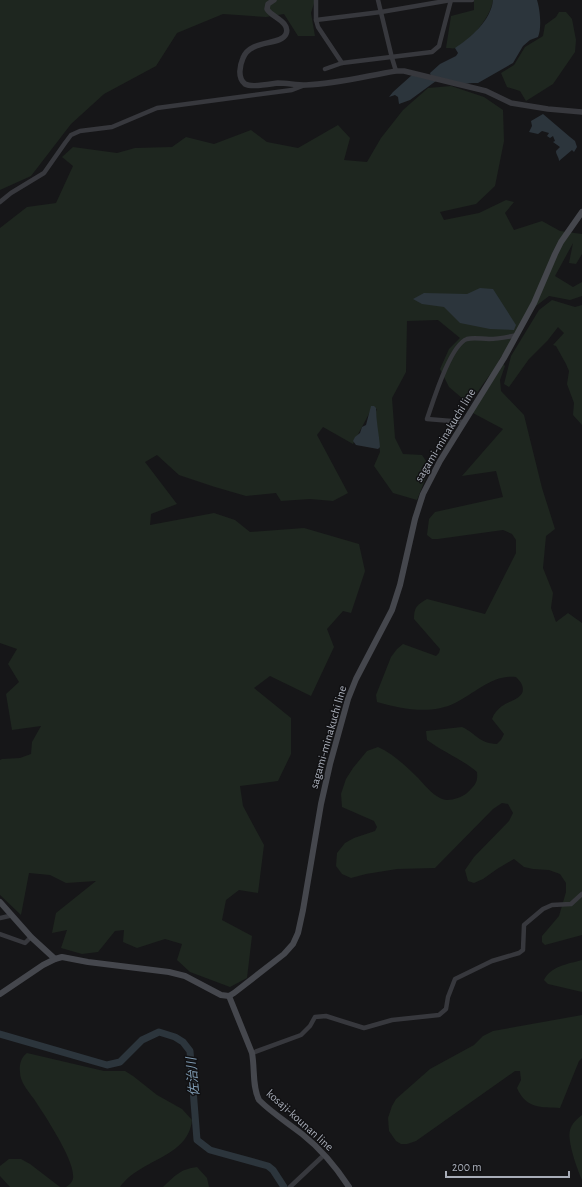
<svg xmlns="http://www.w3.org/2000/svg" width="582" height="1187" font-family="'Alegreya Sans','Noto Sans JP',sans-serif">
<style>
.green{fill:#1e261f}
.water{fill:#2c353c}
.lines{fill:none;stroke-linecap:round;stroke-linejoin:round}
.river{stroke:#2c353c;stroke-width:7}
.minor{stroke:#37383d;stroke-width:4.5}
.tertiary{stroke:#37383d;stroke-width:5.5}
.secondary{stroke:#45474d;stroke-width:6}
.labels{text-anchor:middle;stroke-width:3;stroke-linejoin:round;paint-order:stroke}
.street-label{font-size:12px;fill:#a8adb8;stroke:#111113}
.water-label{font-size:13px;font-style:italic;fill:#7f9bb3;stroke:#111113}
</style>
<rect width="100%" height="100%" fill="#161618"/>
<g class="green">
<polygon points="0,0 315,0 311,13 315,36 298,36 284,14 266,17 223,14 177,33 156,66 104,94 71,124 31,176 0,190"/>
<path d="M 474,0 L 493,0 C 491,17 471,40 456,48 C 453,49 450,48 446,48 L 451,16 L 474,10 Z"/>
<polygon points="559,12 566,12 572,19 576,40 575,52 553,84 526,101 520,91 507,87 501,73 514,65 525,47 543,36 545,25 556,17"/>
<path d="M 451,86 L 484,97 L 503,110 L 504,141 L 495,186 L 476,204 L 440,212 L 444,220 L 479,213 L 506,200 L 514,202 L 505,213 L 514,230 L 542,221 L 560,231 L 582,234 L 582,254 L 576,264 L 569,263 L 573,243 L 555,276 L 573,287 L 582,282 L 582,296 L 570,300 L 549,296 L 536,306 L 499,360 L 505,366 L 500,380 L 501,391 L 524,415 L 542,488 L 555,529 L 546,536 L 543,568 L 553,593 L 551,608 L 556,622 L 568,613 L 582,623 L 582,935 L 545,945 L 542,942 L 542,936 L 559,916 L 566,892 L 566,883 L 560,874 L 549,870 L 533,869 L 524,867 L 514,859 L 497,869 L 483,879 L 474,883 L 468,881 L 465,870 L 474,857 L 509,821 L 513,813 L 508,804 L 502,803 L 493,809 L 435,868 L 397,869 L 366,874 L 351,878 L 342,874 L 336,866 L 337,853 L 345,843 L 354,838 L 375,831 L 377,827 L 374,821 L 342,807 L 341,794 L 346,779 L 353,768 L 367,751 L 378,747 C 392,753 406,766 417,777 C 425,785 435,799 447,800 C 454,800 462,797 467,793 C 475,785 478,783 477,772 C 462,759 443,752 427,740 L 426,731 L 462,727 C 477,734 478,743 497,744 L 501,740 L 504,734 L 492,719 C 494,713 498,709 502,706 C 510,700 527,698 522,685 C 521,682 518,679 516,677 C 493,674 475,693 455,703 C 431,715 402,709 377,702 L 376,695 L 391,657 L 397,649 L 403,644 L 436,656 L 439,653 L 440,649 L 414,619 C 414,607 417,605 427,599 L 485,614 L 516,553 L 516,540 L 512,534 L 503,530 L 438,539 L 432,539 L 427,535 L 429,519 L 435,512 L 503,497 L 496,471 L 462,476 L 503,429 L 471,412 L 491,373 L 469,404 L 449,387 L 440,369 L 449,349 L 460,338 L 438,320 L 407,321 L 406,372 L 392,398 L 395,438 L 403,454 L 422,455 L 430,467 L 417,500 L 393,493 L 374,466 L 380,452 L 375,414 L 377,409 L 372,408 L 353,444 L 323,427 L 317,435 L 348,493 L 333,501 L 310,499 L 281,501 L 276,493 L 246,496 L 215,487 L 179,475 L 157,455 L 145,462 L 177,504 L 151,514 L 150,525 L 214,513 L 235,520 L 250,532 L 304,528 L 359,544 L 365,571 L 351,613 L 343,611 L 327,629 L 334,647 L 311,696 L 270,676 L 254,688 L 291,718 L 291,754 L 278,781 L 240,786 L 243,806 L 264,845 L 258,893 L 239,890 L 226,900 L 222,920 L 252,936 L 247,978 L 230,987 L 190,972 L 177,960 L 182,944 L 165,939 L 137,948 L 123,942 L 124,930 L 115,931 L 98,952 L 82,954 L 61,948 L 67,930 L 52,933 L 56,913 L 96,881 L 66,883 L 50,875 L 29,873 L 21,915 L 0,895 L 0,760 L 2,759 L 20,758 L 31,754 L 32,742 L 41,726 L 12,730 L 6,694 L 19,682 L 8,664 L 17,649 L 0,643 L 0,228 L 27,207 L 56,203 L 73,166 L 62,157 L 73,147 L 117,153 L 135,148 L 172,147 L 186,137 L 214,144 L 251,130 L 267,142 L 298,148 L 338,125 L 350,138 L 344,160 L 367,162 L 381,138 L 403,110 L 428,88 Z"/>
<polygon points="552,300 575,307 582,305 582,425 573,415 574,403 567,384 569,371 566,364 556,346 553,345 564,333 558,327 548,340 529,359 509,387 504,384 511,356 539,310"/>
<path d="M 582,960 L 582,992 L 548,984 L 544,980 C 551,966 568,964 582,960 Z"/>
<path d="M 582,1015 L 582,1058 L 579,1061 L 560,1108 C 541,1107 526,1109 517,1088 L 521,1080 L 520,1071 L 515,1071 L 416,1141 L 407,1144 L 401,1144 L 396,1141 L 389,1131 L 388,1118 L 392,1106 L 396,1099 L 430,1069 L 474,1045 L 483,1036 L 493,1031 Z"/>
<path d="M 27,1053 L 104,1071 L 125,1071 L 133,1076 L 157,1095 L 182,1109 L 192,1120 C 188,1158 141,1158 120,1187 L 66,1187 C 71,1184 74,1180 73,1175 C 73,1158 44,1114 34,1099 C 28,1091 20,1082 20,1072 C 19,1065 21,1057 27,1053 Z"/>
<path d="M 582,1115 L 582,1180 C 577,1169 567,1141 570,1130 C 572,1123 577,1119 582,1115 Z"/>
<polygon points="9,1159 21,1159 30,1164 60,1187 10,1187 0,1176 0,1166"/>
<path d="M 197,1167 L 207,1178 L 209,1187 L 163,1187 C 175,1176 180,1169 197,1167 Z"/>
</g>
<g class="water">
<path d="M 493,0 L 537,0 C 540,9 542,28 538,37 L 530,40 L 523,46 L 513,63 L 478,83 L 472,83 L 463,84 L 431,76 L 430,73 L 440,64 L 456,56 L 458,53 L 455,48 C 470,38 491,21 493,0 Z"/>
<polygon points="412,75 436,81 410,100 399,104 398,97 395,95 389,97 393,92"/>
<path d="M 543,114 L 570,137 L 575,141 L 577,147 L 574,152 L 572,150 L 559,161 C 559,157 556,155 556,151 L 560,147 L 553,142 L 555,141 L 553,136 L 550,138 L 547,136 L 549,133 L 542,131 L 538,134 L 529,132 L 532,126 L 531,121 Z"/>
<polygon points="480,288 493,289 516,325 514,330 490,329 460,323 444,307 422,304 413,299 424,293 467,294"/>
<path d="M 371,406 L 374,406 L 376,408 C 376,421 379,434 380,447 L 378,449 L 356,445 L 353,441 L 355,437 L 360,433 L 362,427 L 366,425 Z"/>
</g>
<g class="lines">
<polyline class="river" points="0,1034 107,1065 120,1062 142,1040 159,1032 175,1037 183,1042 190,1051 197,1140 210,1150 268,1166 273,1170 284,1187"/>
<g class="minor">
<polyline points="316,0 316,20 318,27 342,63"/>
<polyline points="378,0 392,58 396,71"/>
<polyline points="316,20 381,12 451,0 472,0"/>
<polyline points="325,69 342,63 432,52 439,46 440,42 451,0"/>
<polyline points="0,202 11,193 44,173 65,143 71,135 80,131 112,127 157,108 292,90 305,85"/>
<path d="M 464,422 L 427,419 C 433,402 450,345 467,339 C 474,337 482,339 489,339 C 498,339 508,337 517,335"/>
<polyline points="0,918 9,916 11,914"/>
<polyline points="0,934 25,943 31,937"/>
<polyline points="252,1053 301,1035 310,1026 315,1017 326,1016 364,1028 392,1020 439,1015 446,1009 448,997 455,979 492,961 519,953 523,950 524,925 543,909 552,905 571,904 582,894"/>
<polyline points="290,1187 324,1155"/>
</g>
<path class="tertiary" d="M 274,0 L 268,4 L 267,9 C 271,17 291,22 286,34 C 281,46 250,39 243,58 C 240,65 237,78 245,84 C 252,88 270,84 278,83 C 287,83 296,85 306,85 C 336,84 366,76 396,71 L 404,71 L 486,91 L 511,103 L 548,109 L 582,112"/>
<g class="secondary">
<polyline points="0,902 31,937 55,959"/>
<polyline points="0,994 43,965 55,959 62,957 88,962 169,972 185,976 221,995 229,996 234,993 284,954 293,944 298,933 303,910 321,804 330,764 348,699 356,679 392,610 400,585 415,519 423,494 440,461 504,358 534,303 555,254 561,242 582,212"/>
<path d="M 229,996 L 252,1053 C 255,1069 252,1086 259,1100 C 272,1113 288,1123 302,1134 C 321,1149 336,1167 349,1187"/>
</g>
</g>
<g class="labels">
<g class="street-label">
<text transform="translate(445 435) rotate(-59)" y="4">sagami-minakuchi line</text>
<text transform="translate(328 737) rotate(-74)" y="4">sagami-minakuchi line</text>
<text transform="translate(300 1120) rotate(42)" y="4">kosaji-kounan line</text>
</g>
<g class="water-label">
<text transform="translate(192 1077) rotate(-95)" y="5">佐治川</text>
</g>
</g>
<path d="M446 1171v6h123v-6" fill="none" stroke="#a8adb8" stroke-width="2"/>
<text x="452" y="1171" font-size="12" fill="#a8adb8" stroke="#111113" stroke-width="3" paint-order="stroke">200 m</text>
</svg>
